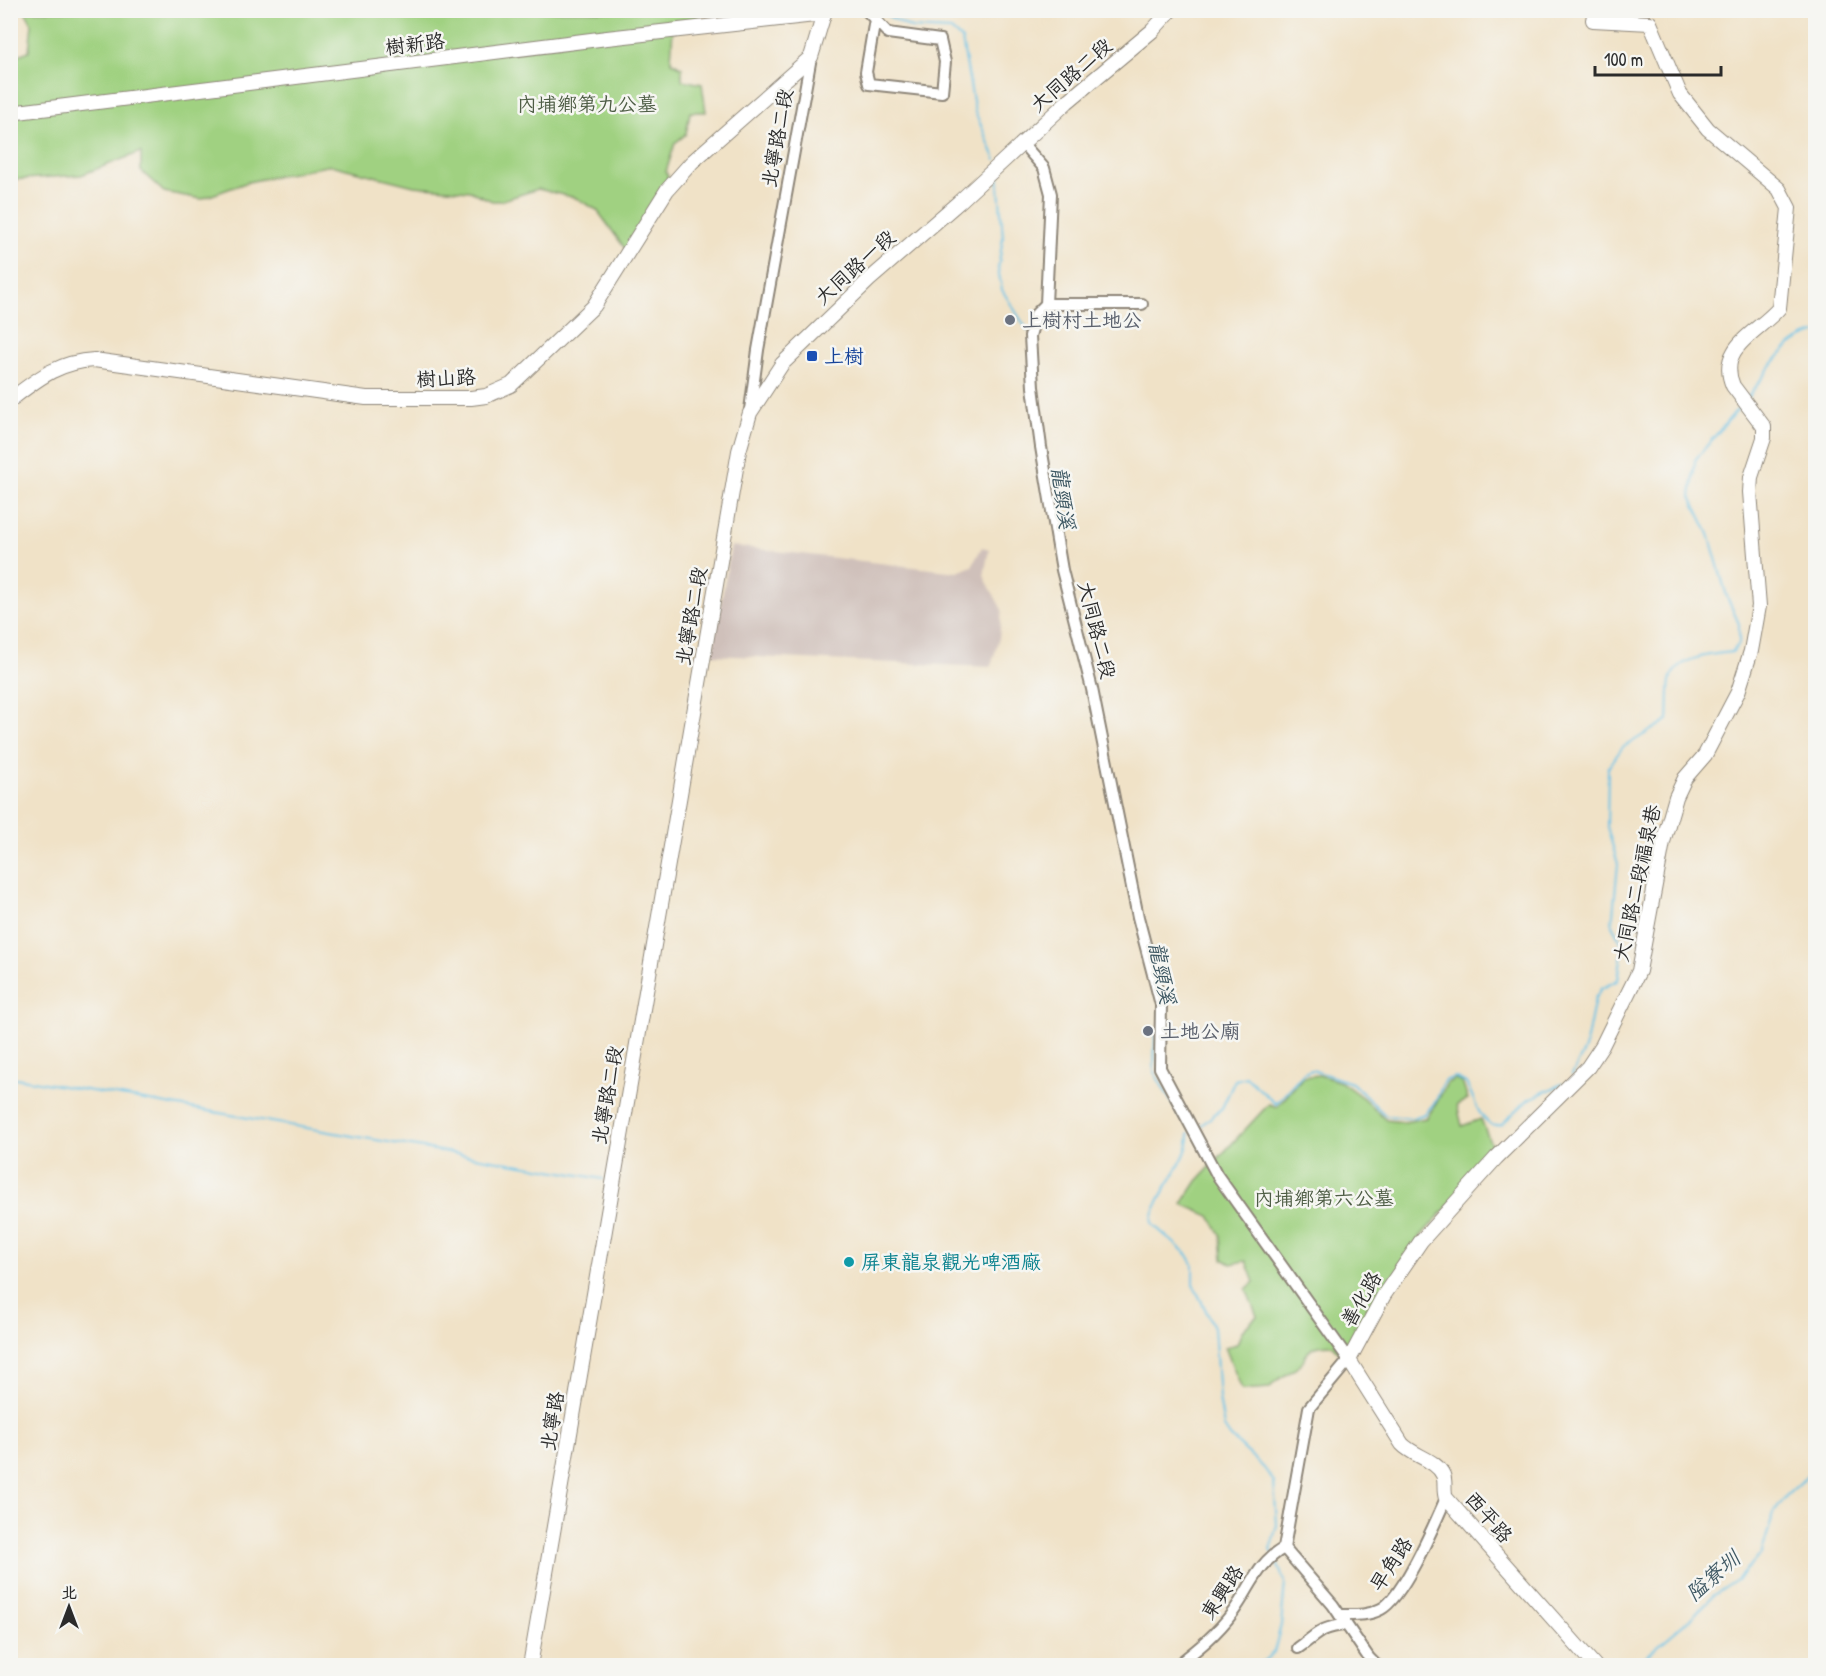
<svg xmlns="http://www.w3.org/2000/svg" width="1826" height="1676" font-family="'Patrick Hand','LXGW WenKai TC',sans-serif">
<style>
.industrial{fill:#cfc0ba}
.green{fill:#a0d181;stroke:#667e56;stroke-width:1.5}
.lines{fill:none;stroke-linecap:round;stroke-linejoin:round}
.stream{stroke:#69c2e6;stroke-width:2}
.street-casing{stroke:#8e8679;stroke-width:14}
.secondary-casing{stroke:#8e8679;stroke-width:16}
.street{stroke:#fff;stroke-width:10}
.secondary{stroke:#fff;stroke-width:14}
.worship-dot{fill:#6b7280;stroke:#f6f6f2;stroke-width:2}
.transit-dot{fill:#1a4fb4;stroke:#f6f6f2;stroke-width:2}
.culture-dot{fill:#0f9aa8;stroke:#f6f6f2;stroke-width:2}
.labels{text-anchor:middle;stroke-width:5;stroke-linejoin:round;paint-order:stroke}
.street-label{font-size:20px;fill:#2b2b2b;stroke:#f6f6f2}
.park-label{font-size:20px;fill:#4e5d45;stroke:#f6f6f2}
.worship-label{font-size:20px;fill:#5b616d;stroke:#f6f6f2;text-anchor:start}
.transit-label{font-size:20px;fill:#164399;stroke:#f6f6f2;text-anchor:start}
.culture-label{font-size:20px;fill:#0d838f;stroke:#f6f6f2;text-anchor:start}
.water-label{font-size:21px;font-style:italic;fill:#3e5863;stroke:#f6f6f2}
</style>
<rect width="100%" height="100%" fill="#f6f6f2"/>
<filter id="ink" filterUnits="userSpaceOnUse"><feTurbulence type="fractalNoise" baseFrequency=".0167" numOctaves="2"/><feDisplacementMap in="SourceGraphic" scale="12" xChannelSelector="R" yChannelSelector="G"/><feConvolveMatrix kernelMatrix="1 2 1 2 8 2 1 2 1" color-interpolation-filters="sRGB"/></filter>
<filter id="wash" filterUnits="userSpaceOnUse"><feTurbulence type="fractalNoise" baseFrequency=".008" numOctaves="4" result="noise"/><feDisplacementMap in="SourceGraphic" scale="24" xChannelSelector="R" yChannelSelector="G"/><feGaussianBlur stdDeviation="1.35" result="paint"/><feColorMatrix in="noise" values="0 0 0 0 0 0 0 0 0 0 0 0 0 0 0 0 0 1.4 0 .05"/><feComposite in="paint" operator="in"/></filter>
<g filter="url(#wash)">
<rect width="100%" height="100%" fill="#f0e2c7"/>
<polygon class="industrial" points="731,546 957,572 972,566 982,547 989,549 984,576 1002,610 999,638 992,663 990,667 712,655"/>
<g class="green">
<polygon points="25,11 706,11 689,25 673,28 671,61 682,68 682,80 702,84 706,112 690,112 686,134 675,143 666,172 671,184 626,250 597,210 576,198 538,189 500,201 492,201 470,191 414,186 331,165 248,182 201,199 164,192 141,171 141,152 81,175 11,180 10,58 29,51 32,24"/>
<path d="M 1319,1075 L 1341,1082 L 1363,1098 L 1386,1120 L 1404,1122 L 1426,1118 L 1436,1104 L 1447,1083 L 1455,1079 L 1462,1082 L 1468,1099 L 1457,1105 L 1462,1126 L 1481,1119 L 1495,1154 L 1419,1238 L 1345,1361 L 1332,1345 C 1325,1345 1319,1345 1313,1348 C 1306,1352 1305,1358 1301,1364 C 1291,1374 1278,1376 1270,1388 L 1242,1390 L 1225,1347 L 1237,1344 L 1242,1331 L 1257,1316 L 1246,1289 L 1254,1282 L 1246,1261 L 1231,1264 L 1223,1259 L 1221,1236 L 1210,1216 L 1182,1204 L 1197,1181 L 1269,1104 L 1277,1107 L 1303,1077 Z"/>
</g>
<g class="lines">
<g class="stream">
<polyline points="877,10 911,28 951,30 962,40 975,112 996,160"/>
<polyline points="998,174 1003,238 998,269 1002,290 1028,331"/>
<path d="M 1748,397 C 1767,373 1783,340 1816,333"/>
<polyline points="1155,1034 1154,1072 1182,1120"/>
<path d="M 1572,1075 L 1585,1049 L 1595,998 L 1601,989 L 1618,980 L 1623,945 L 1612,925 L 1618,864 L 1607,827 L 1608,768 L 1622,748 L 1668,720 C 1669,708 1668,694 1670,681 C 1675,657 1712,654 1732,652 L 1739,644 L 1739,624 L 1727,597 L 1709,534 L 1691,497 L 1695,460 L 1740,406"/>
<polyline points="10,1077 603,1179"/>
<path d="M 1197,1129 L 1222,1108 L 1235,1080 L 1246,1077 L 1276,1104 L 1304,1073 L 1312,1070 L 1352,1083 L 1386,1116 L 1412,1118 L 1425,1114 L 1436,1101 L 1444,1081 L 1455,1077 L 1466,1083 C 1476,1100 1475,1115 1494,1126 L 1501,1125 L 1529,1099 L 1562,1084"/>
<path d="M 1189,1133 C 1190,1165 1153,1192 1152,1224 L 1188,1255 L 1193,1264 L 1193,1284 L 1214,1327 L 1219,1398 L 1224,1427 L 1230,1436 L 1264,1468 L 1274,1482 L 1277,1525 L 1270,1550 L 1272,1553"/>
<polyline points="1258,1666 1274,1652 1281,1625 1285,1583 1275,1558"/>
<polyline points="1634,1666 1690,1619 1714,1595 1737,1580 1761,1554 1774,1513 1786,1496 1816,1468"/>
</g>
</g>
</g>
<g filter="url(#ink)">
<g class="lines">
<g class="street-casing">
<g id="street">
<polyline points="744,10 745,22"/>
<polyline points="866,10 888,33 940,40 945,62 942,92 869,84 866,72 875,19"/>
<path d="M 1023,144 L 1044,168 L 1051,194 L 1046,304 L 1036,314 L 1030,336 L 1033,387 L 1041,447 L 1062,570 L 1092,689 L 1138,917 L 1161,1005 L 1160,1068 L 1217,1175 L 1349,1360 L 1309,1408 L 1284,1548 C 1257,1563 1251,1588 1233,1612 C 1217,1634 1198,1649 1176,1666"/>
<polyline points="1046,304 1142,304"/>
<polyline points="750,410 758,350 811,57"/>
<polyline points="1284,1548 1333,1605 1369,1658 1377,1666"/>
<path d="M 1340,1615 C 1354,1615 1368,1616 1381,1609 C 1404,1597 1435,1523 1446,1498"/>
<path d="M 1298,1648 C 1318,1634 1320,1627 1346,1625"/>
</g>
</g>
<g class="secondary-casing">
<g id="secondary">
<path d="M 1595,10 L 1593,20 L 1650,23 L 1680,94 L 1708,129 L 1779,189 L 1789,208 L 1779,308 C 1759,332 1716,347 1733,386 L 1764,427 L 1764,438 L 1751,477 L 1750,492 L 1759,606 L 1751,651 L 1738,692 L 1705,755 L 1685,778 L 1676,797 L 1663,842 L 1639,971 L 1602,1046 L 1588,1067 L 1496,1158 L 1421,1241 L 1384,1295 L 1349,1360 L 1402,1444 C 1413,1456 1437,1460 1443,1475 C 1446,1482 1443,1490 1446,1498 L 1595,1666"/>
<polyline points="10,113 607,38 824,14"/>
<path d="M 10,400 C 39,378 58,362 94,360 L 366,398 L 471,398 L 486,396 L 511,385 L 594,306 L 667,190 L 692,162 L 811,57 L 824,14"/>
<polyline points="530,1666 739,451 750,413 782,364 869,280 959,202 1067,102 1152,31 1171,10"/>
</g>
</g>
<use href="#street" class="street"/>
<use href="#secondary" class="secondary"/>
</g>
</g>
<g class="worship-dot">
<circle cx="1010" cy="320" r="6"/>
<circle cx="1148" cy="1031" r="6"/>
</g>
<rect class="transit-dot" x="806" y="350" width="12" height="12" rx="3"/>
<circle class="culture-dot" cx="849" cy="1262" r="6"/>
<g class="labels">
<g class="street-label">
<text transform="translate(415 44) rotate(-7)" y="7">樹新路</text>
<text transform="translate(1071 75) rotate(-41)" y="7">大同路二段</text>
<text transform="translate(777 138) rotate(-80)" y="7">北寧路二段</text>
<text transform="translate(855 267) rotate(-42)" y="7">大同路一段</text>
<text transform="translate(446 378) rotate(-3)" y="7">樹山路</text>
<text transform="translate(691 616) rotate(-80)" y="7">北寧路二段</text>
<text transform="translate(1097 630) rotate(76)" y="7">大同路二段</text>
<text transform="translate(1637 883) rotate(-78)" y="7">大同路二段福泉巷</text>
<text transform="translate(607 1095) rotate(-80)" y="7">北寧路二段</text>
<text transform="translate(1361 1299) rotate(-60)" y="7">善化路</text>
<text transform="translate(552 1421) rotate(-81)" y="7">北寧路</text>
<text transform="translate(1489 1517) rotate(49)" y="7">西平路</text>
<text transform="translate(1391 1564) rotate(-57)" y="7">早角路</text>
<text transform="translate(1222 1592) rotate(-57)" y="7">東興路</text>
</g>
<g class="park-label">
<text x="587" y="111">內埔鄉第九公墓</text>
<text x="1324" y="1205">內埔鄉第六公墓</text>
</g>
<g class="worship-label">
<text x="1022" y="327">上樹村土地公</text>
<text x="1160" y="1038">土地公廟</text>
</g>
<g class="transit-label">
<text x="824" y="363">上樹</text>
</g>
<g class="culture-label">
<text x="861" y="1269">屏東龍泉觀光啤酒廠</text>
</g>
<g class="water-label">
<text transform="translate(1063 498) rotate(82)" y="7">龍頸溪</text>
<text transform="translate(1162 973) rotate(79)" y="7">龍頸溪</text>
<text transform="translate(1713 1576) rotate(-41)" y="7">隘寮圳</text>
</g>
</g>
<rect width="1826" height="1676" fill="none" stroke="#f6f6f2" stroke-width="36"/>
<g transform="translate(69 1607)" stroke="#f6f6f2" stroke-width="4.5" paint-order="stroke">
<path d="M0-4.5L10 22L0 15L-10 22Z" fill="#2b2b2b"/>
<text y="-9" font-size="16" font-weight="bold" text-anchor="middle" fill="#2b2b2b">北</text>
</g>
<path d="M1595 66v9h126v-9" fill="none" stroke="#2b2b2b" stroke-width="3"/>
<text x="1604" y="66" font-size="18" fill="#2b2b2b" stroke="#f6f6f2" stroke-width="4.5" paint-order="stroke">100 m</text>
</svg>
